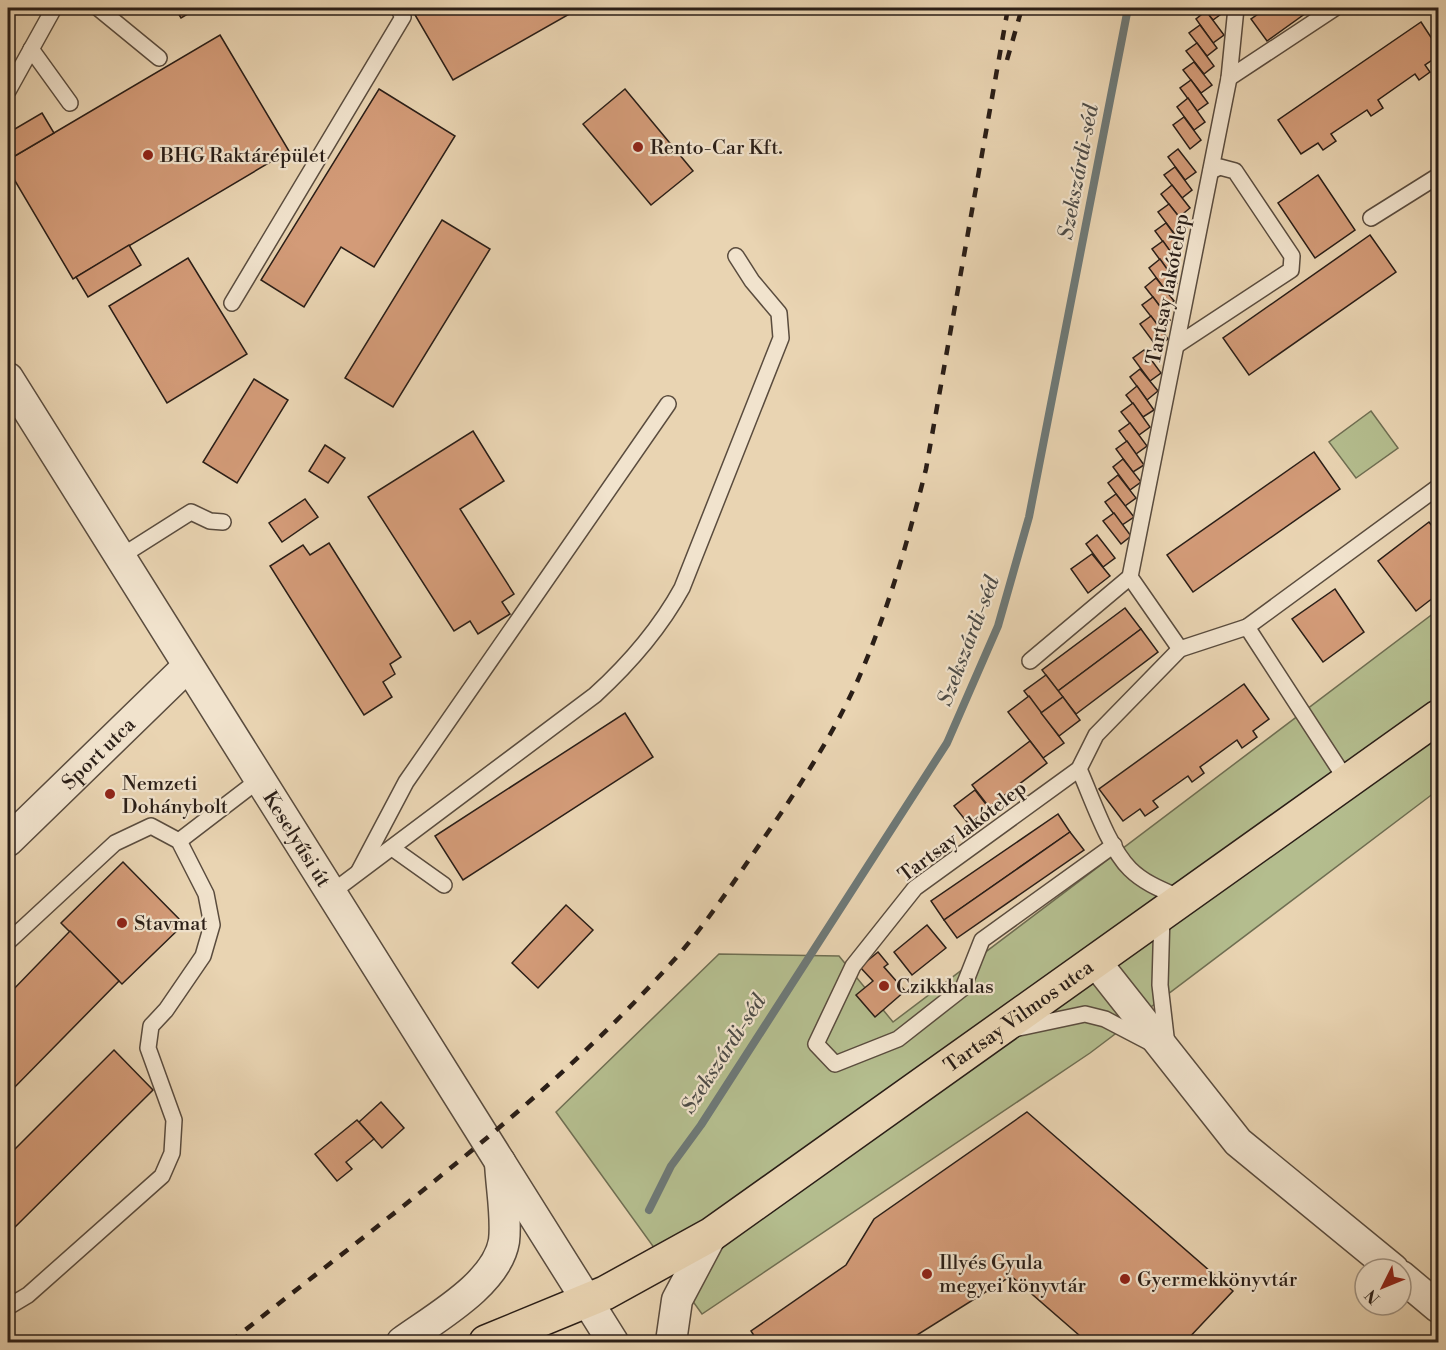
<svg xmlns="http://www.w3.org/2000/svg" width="1446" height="1350" font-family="'Libre Bodoni',serif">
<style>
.green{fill:#b4bd8e;stroke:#6f6e52;stroke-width:1.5}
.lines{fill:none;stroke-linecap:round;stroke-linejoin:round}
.stream{stroke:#6e7977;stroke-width:8}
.building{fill:#d39b78;stroke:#2a1e17;stroke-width:1.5}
.lane-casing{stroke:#5a4c3e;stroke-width:18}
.street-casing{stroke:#5a4c3e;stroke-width:33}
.primary-casing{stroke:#2a1e17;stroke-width:36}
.lane{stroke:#f1e3cd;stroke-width:15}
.street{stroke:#f1e3cd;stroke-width:30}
.primary{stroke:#e9d4b2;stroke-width:33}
.rail{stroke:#2a1e17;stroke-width:4.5;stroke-dasharray:10 10;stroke-linecap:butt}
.poi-dot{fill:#8f2418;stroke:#f1e3cd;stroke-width:2}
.labels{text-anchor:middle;stroke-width:4.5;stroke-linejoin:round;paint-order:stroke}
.poi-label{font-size:20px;fill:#2a1e17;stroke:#f1e3cd;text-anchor:start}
.street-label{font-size:20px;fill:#2a1e17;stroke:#f1e3cd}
.water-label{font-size:21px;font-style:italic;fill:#4c4b47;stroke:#f1e3cd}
</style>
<rect width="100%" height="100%" fill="#e9d4b2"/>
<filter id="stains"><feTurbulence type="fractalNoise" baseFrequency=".00333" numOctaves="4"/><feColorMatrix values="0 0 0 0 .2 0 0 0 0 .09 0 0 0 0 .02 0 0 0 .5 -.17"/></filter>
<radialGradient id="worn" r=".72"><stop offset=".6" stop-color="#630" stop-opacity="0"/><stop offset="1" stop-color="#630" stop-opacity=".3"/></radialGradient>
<g class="green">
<polygon points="1371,411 1398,448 1356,478 1329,442"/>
<polygon points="1438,610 1438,790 1090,1053 702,1314 556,1112 719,954 839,956 893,1022"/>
</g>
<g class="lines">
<polyline class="stream" points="649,1210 671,1166 701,1125 947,743 998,626 1029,517 1128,8"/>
</g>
<g class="building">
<polygon points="175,8 198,8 181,18"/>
<polygon points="411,8 580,8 453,80"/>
<polygon points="1203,8 1220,8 1224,12 1213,20"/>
<polygon points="1267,8 1313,8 1267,41 1251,19"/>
<polygon points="1206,11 1224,35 1213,43 1196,19"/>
<polygon points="1421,22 1438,48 1438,56 1425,65 1430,72 1419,80 1415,74 1378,100 1383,108 1371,116 1367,110 1331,134 1336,141 1323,150 1318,143 1301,154 1278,120"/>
<polygon points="1200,25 1217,48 1207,56 1189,33"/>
<polygon points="220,35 289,151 73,279 8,169 8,160"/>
<polygon points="1197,43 1214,66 1204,74 1186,51"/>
<polygon points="1194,62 1212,85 1201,93 1183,70"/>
<polygon points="1191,80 1208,103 1197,111 1180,88"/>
<polygon points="379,89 455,136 374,267 341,247 304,307 261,280"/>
<polygon points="625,89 693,171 651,205 583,124"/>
<polygon points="1188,98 1205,122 1194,130 1177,107"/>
<polygon points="42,113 54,133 8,160 8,133"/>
<polygon points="1184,117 1201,140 1190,149 1173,125"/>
<polygon points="1178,149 1196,172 1185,180 1168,157"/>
<polygon points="1175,167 1192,190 1182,198 1164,175"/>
<polygon points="1318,175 1355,230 1315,258 1278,203"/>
<polygon points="1172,185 1190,208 1179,217 1161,194"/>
<polygon points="1169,204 1187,227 1176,236 1158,212"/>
<polygon points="442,220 490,249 393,407 345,378"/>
<polygon points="1166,223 1183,246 1172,254 1155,231"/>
<polygon points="1370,235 1396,272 1249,375 1223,338"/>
<polygon points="1163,241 1180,265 1169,272 1152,249"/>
<polygon points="129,245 141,265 88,297 76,277"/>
<polygon points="188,258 247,354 167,403 109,306"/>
<polygon points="1160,259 1177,283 1166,291 1149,268"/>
<polygon points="1156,278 1174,301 1163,310 1145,287"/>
<polygon points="1153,297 1170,320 1160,328 1142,305"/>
<polygon points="1151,316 1168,339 1157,347 1140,324"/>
<polygon points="1144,350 1161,373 1150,381 1133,358"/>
<polygon points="1140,369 1158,391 1147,400 1130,377"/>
<polygon points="254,379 288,400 237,483 203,462"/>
<polygon points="1137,386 1154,410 1143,417 1126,395"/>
<polygon points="1133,403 1150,427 1139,435 1121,412"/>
<polygon points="1130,423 1147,446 1136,454 1119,431"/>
<polygon points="473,431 504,481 460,509 514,594 502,602 510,614 478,634 470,621 454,631 368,497"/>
<polygon points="1127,441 1144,465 1133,472 1116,449"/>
<polygon points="325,445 345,458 328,483 309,471"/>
<polygon points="1314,452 1340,489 1193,592 1167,555"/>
<polygon points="1123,459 1141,482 1130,490 1113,467"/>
<polygon points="1118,475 1136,498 1125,506 1108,483"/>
<polygon points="1116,494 1134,517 1122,525 1105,502"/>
<polygon points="305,499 318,517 282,542 269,523"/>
<polygon points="1114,513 1131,536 1121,544 1103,521"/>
<polygon points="1429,522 1438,534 1438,594 1416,611 1378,561"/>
<polygon points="1097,535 1115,558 1103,567 1086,544"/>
<polygon points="329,543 401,657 390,664 395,674 383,682 392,697 364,715 270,566 303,545 310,555"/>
<polygon points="1092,554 1110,576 1088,593 1071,569"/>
<polygon points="1335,589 1364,632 1323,662 1292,619"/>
<polygon points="1125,608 1141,629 1058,691 1042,670"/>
<polygon points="1141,629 1158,652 1076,714 1058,691"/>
<polygon points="1046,675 1063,697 1041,713 1024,691"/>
<polygon points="1244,684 1269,719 1253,731 1257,737 1242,748 1237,740 1200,767 1204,773 1192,782 1188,776 1153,801 1158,807 1145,816 1140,809 1123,821 1099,789"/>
<polygon points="1029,696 1064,743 1043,758 1008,712"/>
<polygon points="1063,697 1080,720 1059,736 1041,713"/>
<polygon points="625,713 653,757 463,880 435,836"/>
<polygon points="1030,741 1047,763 989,807 972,785"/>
<polygon points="975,790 992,812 971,827 954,806"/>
<polygon points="1058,814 1070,832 944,920 931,901"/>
<polygon points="1070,832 1084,850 957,938 944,920"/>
<polygon points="123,862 184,924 122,984 61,923"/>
<polygon points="566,905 593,930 538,988 512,963"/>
<polygon points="927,925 946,948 912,975 894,952"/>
<polygon points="70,931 119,981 8,1094 8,995"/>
<polygon points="878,952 888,964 884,967 905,991 875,1017 856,995 873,981 860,967"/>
<polygon points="114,1050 153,1090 8,1234 8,1156"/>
<polygon points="381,1102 404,1128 382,1148 359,1122"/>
<polygon points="1027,1112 1233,1291 1185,1342 1087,1342 1011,1276 906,1342 758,1342 751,1331 846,1265 874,1219"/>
<polygon points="357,1120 374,1139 346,1162 352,1169 337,1181 315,1154"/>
</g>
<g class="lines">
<g class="lane-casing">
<g id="lane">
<polyline points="98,8 159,58"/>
<polyline points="1437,8 1438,8"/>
<polyline points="31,49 70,103"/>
<polyline points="1229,78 1335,8"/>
<polyline points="8,91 54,8"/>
<polyline points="1371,218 1438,176"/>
<polyline points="232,303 403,17 398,8"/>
<polyline points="1177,345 1291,270 1292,256 1235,171 1220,167 1211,171"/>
<polyline points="120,557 191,512 210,521 223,522"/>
<polyline points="1247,627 1438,487"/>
<polyline points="1180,649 1130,577 1229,78 1236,8"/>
<polyline points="1030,661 1130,577"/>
<path d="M 1079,769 C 1092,798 1108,847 1130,869 C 1145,884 1165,891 1183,899"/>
<polyline points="179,841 260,779"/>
<polyline points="1114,845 982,940 963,988 898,1039 835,1064 816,1044 853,966 915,888 1079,769 1096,735 1180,649 1247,627 1347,781"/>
<polyline points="392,848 444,885"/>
<polyline points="359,871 406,782 668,404"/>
<path d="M 331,893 L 595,695 C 630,663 659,630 682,588 L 781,338 L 779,313 L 752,281 L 736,256"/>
<polyline points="1162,914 1160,985 1167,1045"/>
<polyline points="8,942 115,843 151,826 179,841 206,894 212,925 203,956 166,1010 151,1026 148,1048 174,1120 172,1153 162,1176 28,1295 8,1307"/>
<polyline points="1014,1029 1085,1014 1105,1019 1151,1043"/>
</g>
</g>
<g class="street-casing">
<g id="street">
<path id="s1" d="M 8,378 L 613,1342"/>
<path id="s2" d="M 8,841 L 188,666"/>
<polyline points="1095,961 1238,1142 1393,1269"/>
<polyline points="1401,1276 1438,1307"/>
<path d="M 402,1342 C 435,1318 497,1284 504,1241 C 507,1218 501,1186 500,1162"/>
<polyline points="671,1342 677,1300 712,1234"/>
</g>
</g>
<g class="primary-casing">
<g id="primary">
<path id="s3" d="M 486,1342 L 605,1293 L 712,1234 L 1438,717"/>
</g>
</g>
<use href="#lane" class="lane"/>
<use href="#street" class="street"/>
<use href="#primary" class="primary"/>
<g class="rail">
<polyline points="1007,60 1022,8"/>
<path d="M 230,1342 C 382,1221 544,1105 674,960 C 708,922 737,877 766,835 C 800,786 832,736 857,682 C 887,614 908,541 926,469 L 1008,8"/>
</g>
</g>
<g class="poi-dot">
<circle cx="638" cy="147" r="6"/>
<circle cx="148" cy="155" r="6"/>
<circle cx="110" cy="794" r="6"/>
<circle cx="122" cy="923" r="6"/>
<circle cx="884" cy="986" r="6"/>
<circle cx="927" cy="1274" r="6"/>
<circle cx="1125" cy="1279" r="6"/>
</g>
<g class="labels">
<g class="poi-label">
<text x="650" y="154">Rento-Car Kft.</text>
<text x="160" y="162">BHG Raktárépület</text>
<text x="122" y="790">Nemzeti<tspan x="122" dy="23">Dohánybolt</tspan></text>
<text x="134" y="930">Stavmat</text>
<text x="896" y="993">Czikkhalas</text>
<text x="939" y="1269">Illyés Gyula<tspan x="939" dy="23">megyei könyvtár</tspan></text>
<text x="1137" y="1286">Gyermekkönyvtár</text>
</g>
<g class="street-label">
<text transform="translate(1167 289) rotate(-79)" y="7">Tartsay lakótelep</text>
<text dy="7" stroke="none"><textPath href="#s2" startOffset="126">Sport utca</textPath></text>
<text transform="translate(962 831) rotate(-37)" y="7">Tartsay lakótelep</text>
<text dy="7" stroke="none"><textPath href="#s1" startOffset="544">Keselyűsi út</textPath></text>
<text dy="7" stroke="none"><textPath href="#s3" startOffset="627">Tartsay Vilmos utca</textPath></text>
</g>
<g class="water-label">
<text transform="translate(1078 172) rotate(-79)" y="7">Szekszárdi-séd</text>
<text transform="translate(968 641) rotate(-69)" y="7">Szekszárdi-séd</text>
<text transform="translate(723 1054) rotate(-57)" y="7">Szekszárdi-séd</text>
</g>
</g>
<rect width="1446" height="1350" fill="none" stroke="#e9d4b2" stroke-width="30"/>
<rect x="9" y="9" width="1428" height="1332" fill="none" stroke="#2a1e17" stroke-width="3"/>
<rect x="15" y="15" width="1416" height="1320" fill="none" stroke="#2a1e17" stroke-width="1.5"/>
<g transform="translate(1383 1287) rotate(227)"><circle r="28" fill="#f1e3cd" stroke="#a19484" stroke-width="1.5"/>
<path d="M0-4.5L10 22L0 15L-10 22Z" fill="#8f2418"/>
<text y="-9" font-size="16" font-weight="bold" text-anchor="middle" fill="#2a1e17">N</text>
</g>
<rect width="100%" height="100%" filter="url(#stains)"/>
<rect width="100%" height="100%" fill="url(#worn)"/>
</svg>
